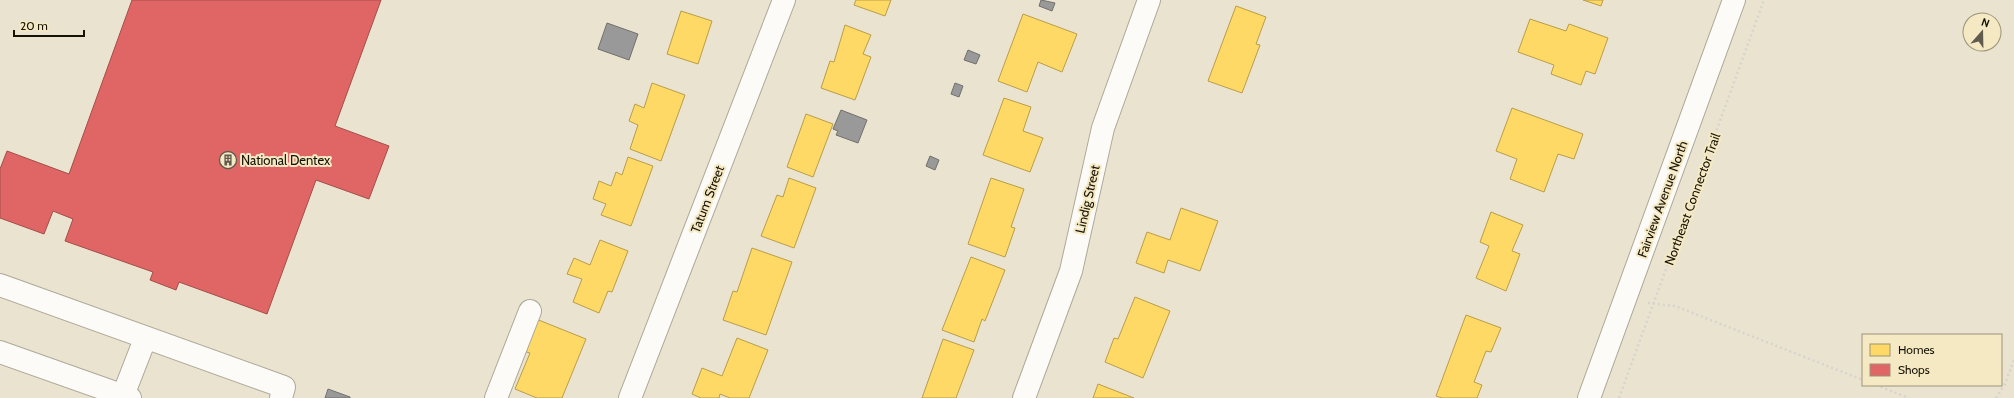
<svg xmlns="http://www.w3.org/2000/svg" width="2014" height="398" font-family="Cabin,sans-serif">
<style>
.homes{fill:#ffd966;stroke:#b99d49}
.shops{fill:#e06666;stroke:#a34d49}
.industry{fill:#999;stroke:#72706d}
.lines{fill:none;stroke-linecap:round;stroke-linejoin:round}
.minor-casing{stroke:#ada898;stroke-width:24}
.path{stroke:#d6d4ce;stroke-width:2.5;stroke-dasharray:2 3;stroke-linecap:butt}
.minor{stroke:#fcfbf8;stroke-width:22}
.labels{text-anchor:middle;stroke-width:4;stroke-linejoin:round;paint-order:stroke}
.poi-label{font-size:13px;fill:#161205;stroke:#f5e9c4;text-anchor:start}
.street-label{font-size:13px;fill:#161205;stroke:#f5e9c4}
</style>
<rect width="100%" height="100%" fill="#eae3cf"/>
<g class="homes">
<polygon points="856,0 891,0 885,16 854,5"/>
<polygon points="1583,0 1603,0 1601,6"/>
<polygon points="1236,6 1266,17 1256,44 1260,45 1242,93 1208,81"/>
<polygon points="681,11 712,21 698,64 667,54"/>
<polygon points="1023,14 1077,34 1062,72 1038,62 1027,92 998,81"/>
<polygon points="1530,19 1566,31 1569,24 1608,38 1595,74 1586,71 1581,85 1551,74 1554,65 1518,52"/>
<polygon points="845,25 871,35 863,54 871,57 855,100 821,88 830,61 834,62"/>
<polygon points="652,83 685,95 661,161 630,149 638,125 629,121 635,104 644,108"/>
<polygon points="1004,98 1031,107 1023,131 1043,138 1030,172 983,155"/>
<polygon points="1512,108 1583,134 1574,159 1558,154 1544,192 1510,179 1517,159 1496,151"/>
<polygon points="806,114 833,124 813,177 787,167"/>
<polygon points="628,157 653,166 631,226 601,215 606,204 593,199 599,181 611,186 616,172 622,175"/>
<polygon points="789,178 816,188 794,248 761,236 777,195 783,197"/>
<polygon points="991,178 1024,189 1011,227 1015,228 1005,257 968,244"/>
<polygon points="1181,208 1218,221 1200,271 1168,260 1164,273 1136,263 1147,232 1170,240"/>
<polygon points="1491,212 1523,225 1512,251 1520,254 1506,291 1476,278 1489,246 1480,242"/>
<polygon points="600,240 628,251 612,292 608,291 599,313 573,302 582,279 567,274 574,258 590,265"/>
<polygon points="752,248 792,262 766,335 723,320 733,291 737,292"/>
<polygon points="971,257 1005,270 985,321 982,319 974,342 942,330"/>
<polygon points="1135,297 1170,311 1143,378 1105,362 1114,338 1118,339"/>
<polygon points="1466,315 1501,328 1491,352 1486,351 1474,382 1482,385 1477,398 1442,398 1436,396"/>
<polygon points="536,319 586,339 562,398 537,398 515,389 530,353 523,351"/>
<polygon points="737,338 768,350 749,398 730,398 720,394 719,398 701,398 692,394 702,368 722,376"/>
<polygon points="943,339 974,350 956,398 922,398"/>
<polygon points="1098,384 1134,398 1093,398"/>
</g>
<polygon class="shops" points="132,0 381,0 335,126 389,146 369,199 316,180 267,314 179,282 176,290 150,280 153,272 65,241 73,219 53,211 44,234 0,218 0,169 7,151 69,174"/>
<g class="industry">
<polygon points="1041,0 1055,3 1052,11 1039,6"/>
<polygon points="607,23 638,34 629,60 598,49"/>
<polygon points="968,50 980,55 976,64 964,60"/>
<polygon points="955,83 963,86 959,97 951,94"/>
<polygon points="841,110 867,120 858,143 836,135 838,131 833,129"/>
<polygon points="930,156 939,160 935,170 926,166"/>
<polygon points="328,389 350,397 350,398 325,398"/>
</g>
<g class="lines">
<g class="minor-casing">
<g id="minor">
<polyline points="0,285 284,387 281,398"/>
<polyline points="0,352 130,398"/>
<polyline points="122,398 145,339"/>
<polyline points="496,398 530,311"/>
<polyline points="630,398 784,0"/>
<polyline points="1024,398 1071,271 1103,128 1149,0"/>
<polyline points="1589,398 1734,0"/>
</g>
</g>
<g class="path">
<polyline points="1648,303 1675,306 1863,380"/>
<polyline points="1876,385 1909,398"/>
<polyline points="1619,398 1764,0"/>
<polyline points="1996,398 2005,384 2014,360"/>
</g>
<use href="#minor" class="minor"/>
</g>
<defs>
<g id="building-ring" transform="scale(0.9)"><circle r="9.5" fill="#f5e9c4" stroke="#605b4c" stroke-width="1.5"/><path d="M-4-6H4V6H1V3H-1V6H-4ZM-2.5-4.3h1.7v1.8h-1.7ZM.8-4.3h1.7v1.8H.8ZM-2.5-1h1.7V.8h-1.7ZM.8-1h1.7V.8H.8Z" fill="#605b4c"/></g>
</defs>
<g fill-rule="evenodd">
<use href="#building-ring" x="228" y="160"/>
</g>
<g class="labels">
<g class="poi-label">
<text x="241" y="165">National Dentex</text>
</g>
<g class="street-label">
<text transform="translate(707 199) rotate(-69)" y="5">Tatum Street</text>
<text transform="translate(1087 199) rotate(-77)" y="5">Lindig Street</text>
<text transform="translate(1662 199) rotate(-70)" y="5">Fairview Avenue North</text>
<text transform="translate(1692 199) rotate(-70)" y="5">Northeast Connector Trail</text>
</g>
</g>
<rect x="1862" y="334" width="140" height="52" fill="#f5e9c4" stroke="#9c9378"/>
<rect x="1870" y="344" width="20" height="12" fill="#ffd966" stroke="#9c9378"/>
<text x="1898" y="354" font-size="12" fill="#161205">Homes</text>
<rect x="1870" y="364" width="20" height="12" fill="#e06666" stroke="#9c9378"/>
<text x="1898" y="374" font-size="12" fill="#161205">Shops</text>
<g transform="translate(1982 32) rotate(20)"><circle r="19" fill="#f5e9c4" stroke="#9c9378"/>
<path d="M0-3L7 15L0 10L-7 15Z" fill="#605b4c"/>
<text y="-6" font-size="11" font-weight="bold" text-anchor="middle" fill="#161205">N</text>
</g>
<path d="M14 30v6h70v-6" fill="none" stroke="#161205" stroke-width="2"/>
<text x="20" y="30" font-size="12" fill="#161205" stroke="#f5e9c4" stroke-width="3" paint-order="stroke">20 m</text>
</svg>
